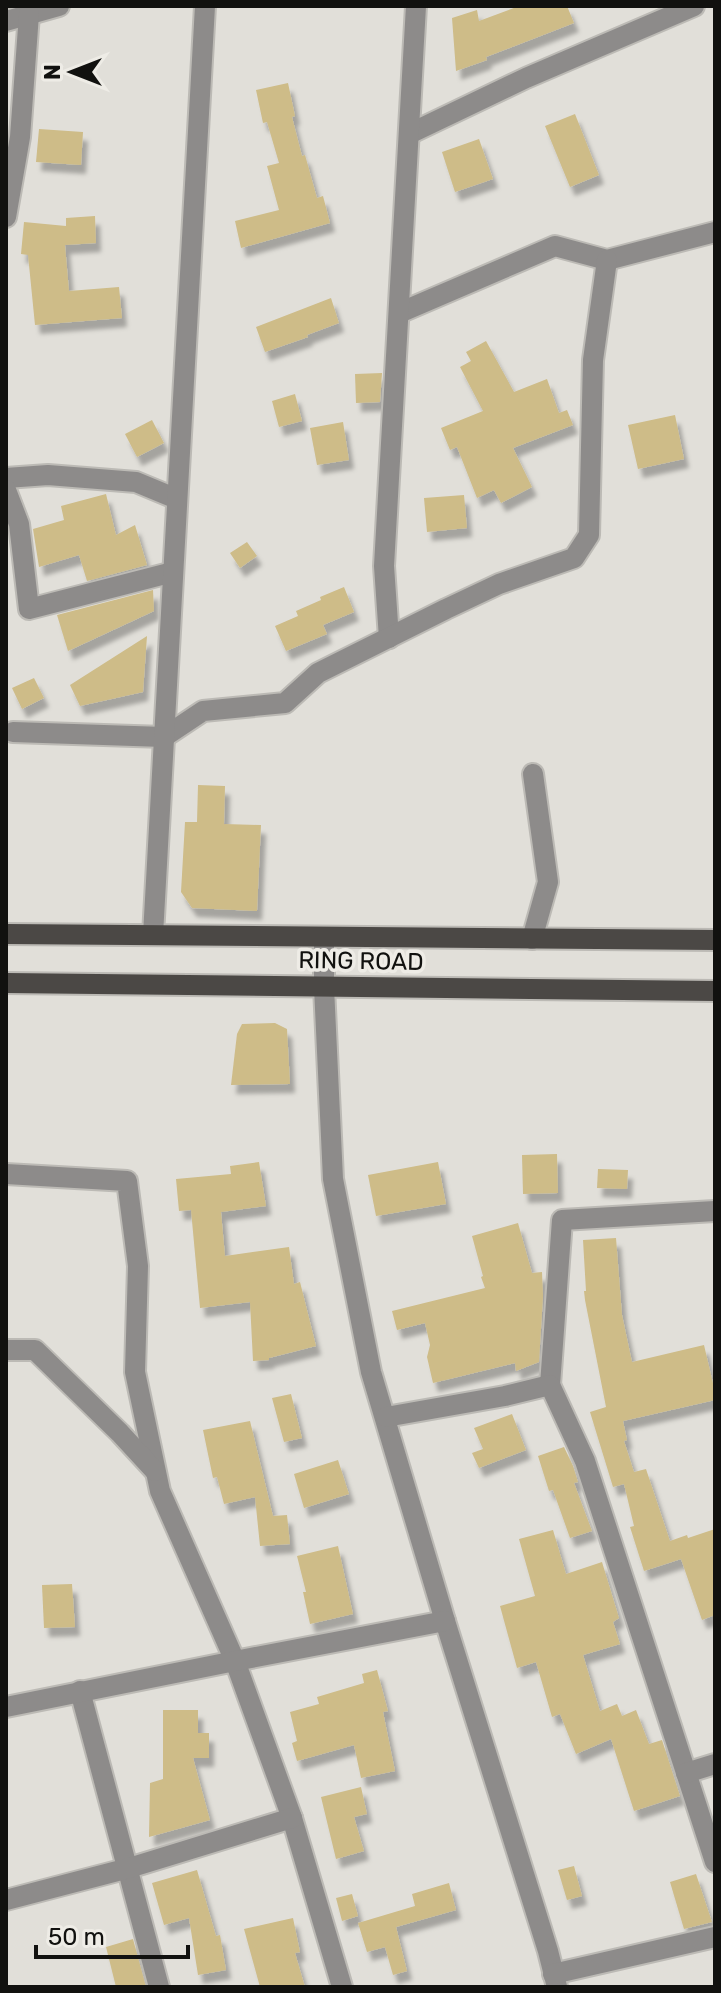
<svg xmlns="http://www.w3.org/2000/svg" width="721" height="1993" font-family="Rubik,sans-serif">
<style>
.building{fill:#cebc88;filter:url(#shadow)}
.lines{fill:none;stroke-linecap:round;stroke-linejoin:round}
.minor-casing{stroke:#bcbab5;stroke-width:24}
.major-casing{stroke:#bcbab5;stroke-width:24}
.minor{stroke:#8d8b8a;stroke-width:20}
.major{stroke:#4b4845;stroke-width:20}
.labels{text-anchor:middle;stroke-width:7;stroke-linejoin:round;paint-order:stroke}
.street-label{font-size:24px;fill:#11110f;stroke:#eeece6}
</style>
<defs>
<filter id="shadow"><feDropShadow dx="5" dy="9" stdDeviation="2" flood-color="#0004"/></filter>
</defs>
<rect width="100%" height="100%" fill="#e1dfd9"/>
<g class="building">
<polygon points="519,6 567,6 574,23 486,57 487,60 456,71 452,18 477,10 479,21"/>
<polygon points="288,83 295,116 292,117 302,156 305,155 317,198 323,196 330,223 241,248 235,221 279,210 267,166 279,163 267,122 263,123 256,90"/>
<polygon points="575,114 599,175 570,187 545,126"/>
<polygon points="39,129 83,132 81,165 36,162"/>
<polygon points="479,139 493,179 455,192 442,152"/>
<polygon points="95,216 96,243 65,245 69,291 119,287 122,318 35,325 28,255 21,254 24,222 66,226 66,218"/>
<polygon points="331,298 339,323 307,335 308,337 265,352 256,327"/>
<polygon points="486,341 514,392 547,379 559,413 567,410 573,425 513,448 532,487 501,503 494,490 477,498 457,447 450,450 441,428 483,411 460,367 471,361 466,352"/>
<polygon points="382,373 380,402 356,403 355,374"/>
<polygon points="295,394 302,421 279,427 272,401"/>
<polygon points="675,415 684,459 638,469 628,425"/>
<polygon points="152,420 164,443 137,457 125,434"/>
<polygon points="343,422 349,460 317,465 310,428"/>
<polygon points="106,494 116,535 135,525 147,565 87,581 79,555 39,567 33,529 64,520 61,506"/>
<polygon points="464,495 467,528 427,532 424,498"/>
<polygon points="247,542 257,556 240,568 230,553"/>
<polygon points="344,587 354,612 323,625 327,634 286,651 275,626 298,616 296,611 321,600 320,597"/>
<polygon points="153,590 154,611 68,651 57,615"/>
<polygon points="147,636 143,692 80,706 70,685"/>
<polygon points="34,678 44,698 22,709 12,688"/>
<polygon points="198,785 225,786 224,824 261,825 257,911 192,908 181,892 185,822 197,822"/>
<polygon points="275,1023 287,1029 290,1084 231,1085 237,1034 242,1024"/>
<polygon points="557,1154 558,1193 523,1194 522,1155"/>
<polygon points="259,1162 266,1206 221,1212 225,1256 289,1247 294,1284 300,1282 316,1346 269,1358 269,1360 253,1361 250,1302 200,1308 191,1210 179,1211 176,1179 231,1174 230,1166"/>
<polygon points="438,1162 446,1204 376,1216 368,1175"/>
<polygon points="598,1169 628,1170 627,1189 597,1188"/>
<polygon points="518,1223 532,1273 542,1272 543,1296 539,1362 516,1371 515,1363 433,1383 427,1357 430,1345 425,1323 397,1330 392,1311 485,1288 481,1277 483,1276 472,1236"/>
<polygon points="616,1238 622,1315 632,1362 704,1345 715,1392 715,1400 623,1421 627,1440 624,1441 634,1472 646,1469 670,1541 687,1535 688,1538 715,1529 715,1615 702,1620 681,1559 644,1571 630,1527 634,1526 624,1484 613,1487 590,1412 606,1407 585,1300 584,1291 586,1291 583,1240"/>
<polygon points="291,1394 302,1438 284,1442 272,1398"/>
<polygon points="512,1414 526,1450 479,1468 472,1453 483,1449 474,1428"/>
<polygon points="250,1421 273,1516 287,1515 290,1544 260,1546 255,1497 224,1504 217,1477 213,1478 203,1430"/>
<polygon points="564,1447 573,1466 578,1482 574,1483 592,1531 570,1538 553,1490 549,1491 538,1456"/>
<polygon points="338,1460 349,1494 304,1508 294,1474"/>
<polygon points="553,1530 566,1574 602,1562 619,1618 613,1622 620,1644 583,1655 600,1711 617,1704 622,1716 636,1710 649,1744 662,1740 680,1796 634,1811 611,1739 576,1754 560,1714 552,1717 536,1662 517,1668 500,1606 535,1596 519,1539"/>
<polygon points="338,1546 353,1614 310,1624 303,1592 306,1592 297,1556"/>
<polygon points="72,1584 75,1627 44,1628 42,1585"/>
<polygon points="377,1670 388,1711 383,1712 395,1771 361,1778 354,1745 297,1761 292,1743 297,1741 290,1712 319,1704 317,1697 364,1683 362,1674"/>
<polygon points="163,1710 198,1710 198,1733 209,1733 209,1758 193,1758 210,1820 149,1837 150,1783 163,1779"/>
<polygon points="361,1787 367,1814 354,1817 364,1851 336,1859 321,1797"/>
<polygon points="574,1866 582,1896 567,1900 558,1870"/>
<polygon points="197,1870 216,1936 220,1935 226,1970 198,1975 189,1918 164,1925 152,1883"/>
<polygon points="696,1874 712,1922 684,1929 670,1882"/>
<polygon points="449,1883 456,1910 396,1927 407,1971 393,1975 385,1947 367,1952 358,1923 415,1906 412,1894"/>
<polygon points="352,1894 358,1916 342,1921 336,1898"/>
<polygon points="293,1918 300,1952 295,1953 305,1987 260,1987 244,1929"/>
<polygon points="133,1939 146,1987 116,1987 106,1947"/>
</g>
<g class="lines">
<g class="minor-casing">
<g id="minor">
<polyline points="6,21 59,6"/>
<polyline points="409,134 526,78 694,6"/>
<polyline points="6,217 20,137 29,14"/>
<polyline points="399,313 555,246 607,260 715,232"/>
<polyline points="6,478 48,475 136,482 177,499"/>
<polyline points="6,490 19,524 29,609 173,572"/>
<polyline points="389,638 384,566 416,6"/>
<polyline points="13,732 164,737 203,711 285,703 318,673 446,609 499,584 574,558 589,535 593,360 607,260"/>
<polyline points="153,935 205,6"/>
<polyline points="324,937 324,987 333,1179 371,1372 445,1621 548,1951 557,1987"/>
<polyline points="532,939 548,882 533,774"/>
<polyline points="6,1174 127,1181 138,1266 135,1372 160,1491 235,1661 292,1818 342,1987"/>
<polyline points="6,1350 35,1350 120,1433 155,1471"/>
<polyline points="550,1385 562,1220 715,1211"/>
<polyline points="386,1417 505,1396 550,1385 585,1461 715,1862"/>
<polyline points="80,1691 159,1987"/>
<polyline points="6,1707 235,1661 445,1621"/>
<polyline points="686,1773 715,1764"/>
<polyline points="6,1900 129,1868 292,1818"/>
<polyline points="553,1974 715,1937"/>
</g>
</g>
<g class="major-casing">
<g id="major">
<polyline points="6,934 715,940"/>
<polyline points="6,983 715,991"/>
</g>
</g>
<use href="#minor" class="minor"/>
<use href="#major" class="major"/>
</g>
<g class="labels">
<g class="street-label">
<text transform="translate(361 961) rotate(1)" y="8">RING ROAD</text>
</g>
</g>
<rect width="721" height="1993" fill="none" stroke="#11110f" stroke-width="16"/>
<g transform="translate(72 72) rotate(270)" stroke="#eeece6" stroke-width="6" paint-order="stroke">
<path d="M0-6L14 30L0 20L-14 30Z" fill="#11110f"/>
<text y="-12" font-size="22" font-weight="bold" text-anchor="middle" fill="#11110f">N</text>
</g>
<path d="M36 1945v12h152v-12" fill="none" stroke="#11110f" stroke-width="4"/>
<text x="48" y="1945" font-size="24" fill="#11110f" stroke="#eeece6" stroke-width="6" paint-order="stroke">50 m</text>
</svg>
